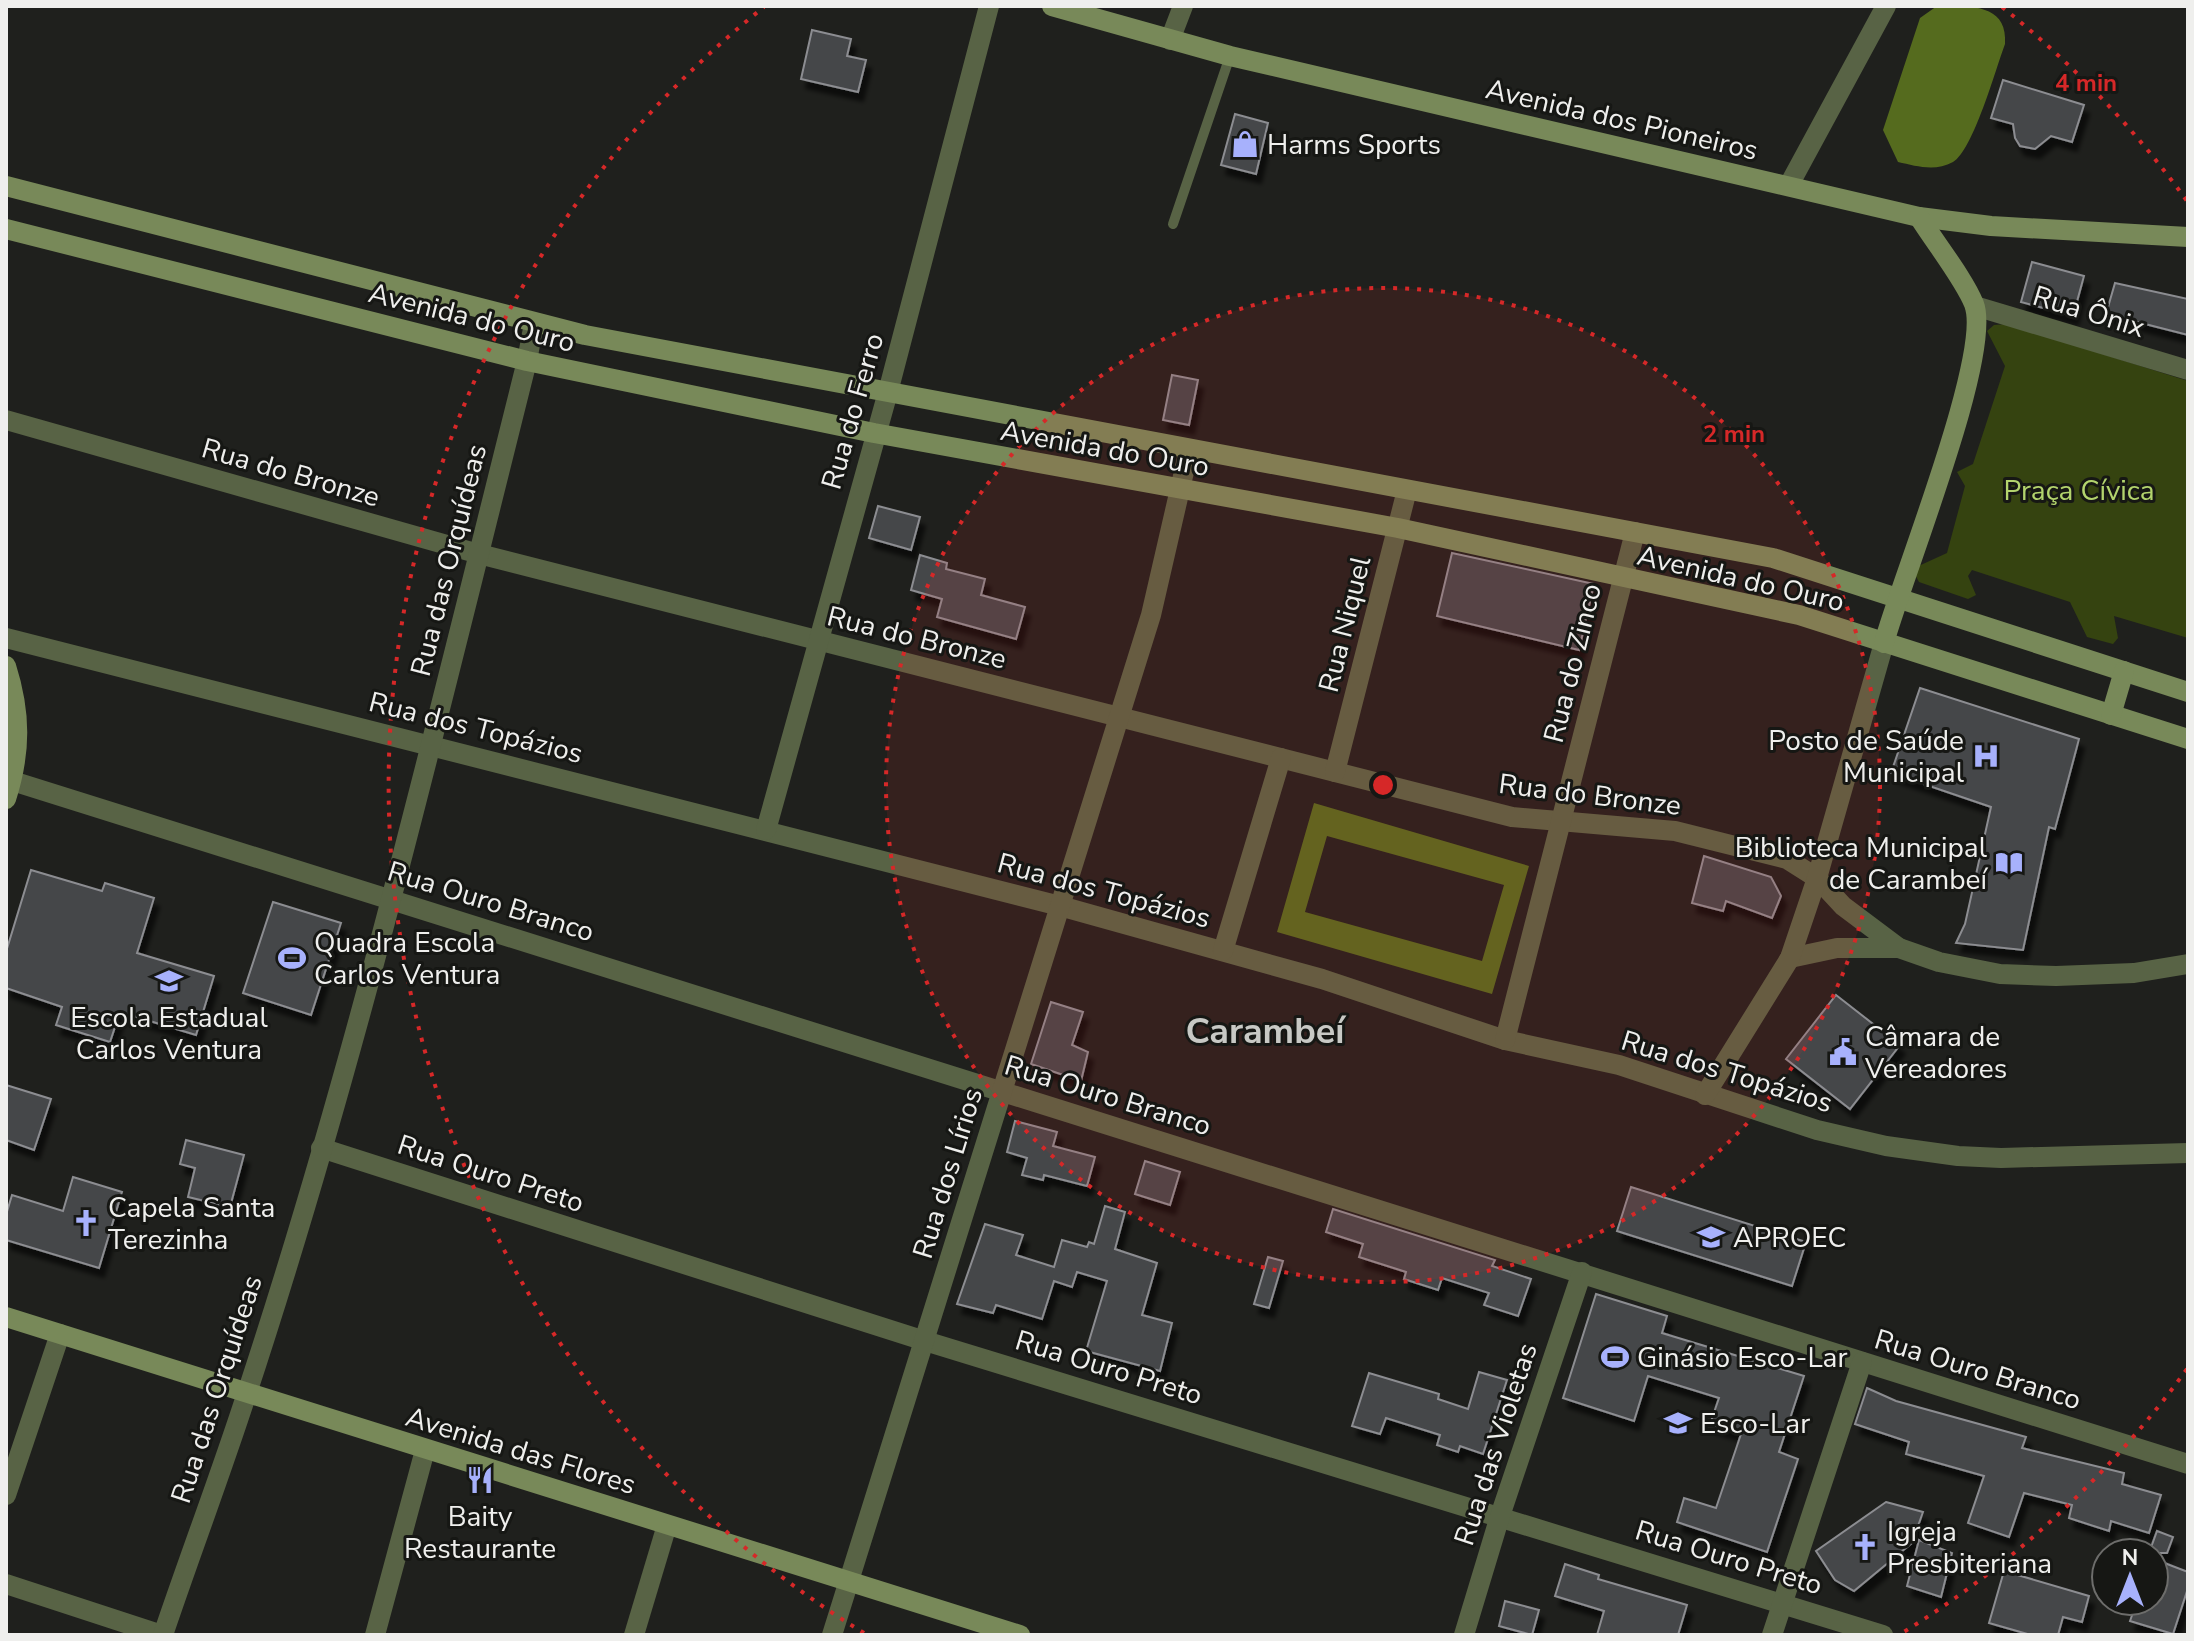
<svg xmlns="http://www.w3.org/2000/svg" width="2194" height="1641" font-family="'Nunito Sans',sans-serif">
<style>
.green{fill:#354310}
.water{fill:#556b1e;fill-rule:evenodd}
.building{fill:#454649;stroke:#8c8d91;stroke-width:2;filter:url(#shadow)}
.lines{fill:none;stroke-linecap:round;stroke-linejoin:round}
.lane{stroke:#586345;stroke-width:10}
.street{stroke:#586345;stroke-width:20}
.secondary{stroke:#788959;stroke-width:20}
.ring{fill:none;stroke:#d62828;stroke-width:4;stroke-dasharray:4 8}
.labels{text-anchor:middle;stroke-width:6;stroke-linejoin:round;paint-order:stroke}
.street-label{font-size:28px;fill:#efefed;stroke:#161714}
.poi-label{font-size:28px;fill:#efefed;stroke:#161714;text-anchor:start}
.park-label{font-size:28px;fill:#b3d46d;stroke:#161714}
.district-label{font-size:36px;font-weight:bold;fill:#c8c9c5;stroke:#161714}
.centre{fill:#d62828;stroke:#161714;stroke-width:4}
.ring-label{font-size:24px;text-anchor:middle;font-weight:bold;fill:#d62828;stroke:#161714;stroke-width:6;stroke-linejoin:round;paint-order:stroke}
</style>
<defs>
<filter id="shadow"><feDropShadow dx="5" dy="9" stdDeviation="2" flood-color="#0009"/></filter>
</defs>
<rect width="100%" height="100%" fill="#1f201d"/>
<polygon class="green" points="2007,324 2188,381 2188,638 2114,616 2118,638 2113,644 2087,637 2070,602 1972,570 1968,576 1976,595 1968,599 1919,582 1912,569 1947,553 1965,486 1957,472 1973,464 2005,366 1987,331 1994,325"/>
<g class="water">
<path d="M 1937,6 C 1969,6 2008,3 2005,44 C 1996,68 1973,151 1953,162 C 1935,172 1916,166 1898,162 L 1883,130 L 1920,18 Z"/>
<path d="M 1314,803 L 1529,866 L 1492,994 L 1277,932 ZM 1327,836 L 1504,885 L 1482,961 L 1305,912 Z"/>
</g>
<g class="building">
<polygon points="812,30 851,39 847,56 866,60 858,92 801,79"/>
<polygon points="2003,80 2084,105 2072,142 2051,136 2035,149 2020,146 2015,138 2013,124 1991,118"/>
<polygon points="1235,114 1268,123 1256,174 1221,165"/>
<polygon points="2032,262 2084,276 2073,316 2021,302"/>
<polygon points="2115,283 2188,299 2188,335 2106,314"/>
<polygon points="1172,375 1198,380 1189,425 1163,420"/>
<polygon points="878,506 920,517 911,550 869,538"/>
<polygon points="1452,553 1594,584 1579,650 1437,616"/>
<polygon points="920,555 947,563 946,569 985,579 981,595 1025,607 1016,639 937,617 942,599 911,590"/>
<polygon points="1920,688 2079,739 2055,829 2049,827 2023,950 1956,943 1965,924 1991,807 1891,773"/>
<polygon points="1704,856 1771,877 1781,896 1772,918 1726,901 1723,911 1692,903"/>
<polygon points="31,870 102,891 105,883 154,898 137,953 214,976 196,1035 120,1012 110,1042 56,1025 62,1007 6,988 6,952"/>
<polygon points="273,902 341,923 311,1015 243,993"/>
<polygon points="1836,995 1900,1045 1850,1109 1786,1059"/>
<polygon points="1051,1002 1083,1012 1072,1045 1088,1052 1081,1081 1031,1064"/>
<polygon points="6,1085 51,1099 34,1150 6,1140"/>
<polygon points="1015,1121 1057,1132 1053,1146 1095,1157 1087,1186 1044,1175 1043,1180 1022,1175 1027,1158 1007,1152"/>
<polygon points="186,1140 244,1155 230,1207 188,1197 195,1168 180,1164"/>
<polygon points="1145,1161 1180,1172 1170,1205 1135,1194"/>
<polygon points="73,1177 122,1192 99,1268 6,1240 6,1215 12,1195 63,1211"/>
<polygon points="1631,1187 1806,1242 1792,1286 1617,1231"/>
<polygon points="1105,1206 1125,1212 1115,1249 1157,1263 1142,1315 1172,1323 1160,1371 1086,1351 1107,1281 1077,1272 1072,1287 1054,1281 1042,1319 996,1305 993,1313 957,1304 985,1224 1023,1235 1016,1255 1054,1267 1062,1240 1087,1247 1089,1242 1094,1244"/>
<polygon points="1333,1209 1495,1260 1492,1266 1531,1279 1518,1316 1484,1305 1489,1293 1442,1278 1438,1290 1404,1279 1406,1272 1359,1257 1363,1244 1326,1232"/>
<polygon points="1268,1257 1283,1261 1269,1308 1254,1304"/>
<polygon points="1596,1294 1667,1316 1662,1333 1804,1376 1779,1452 1798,1459 1767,1552 1677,1522 1684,1498 1716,1508 1741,1434 1710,1424 1719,1398 1648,1376 1634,1421 1563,1398"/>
<polygon points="1479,1372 1507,1380 1483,1454 1460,1446 1458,1452 1437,1445 1440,1435 1386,1418 1380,1434 1352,1426 1369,1373 1439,1394 1438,1399 1468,1409"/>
<polygon points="1867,1388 1896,1401 2026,1437 2022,1448 2124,1473 2122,1484 2161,1495 2149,1533 2111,1521 2109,1531 2069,1518 2072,1505 2024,1493 2009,1537 1968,1523 1984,1476 1906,1454 1909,1442 1855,1424"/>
<polygon points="1886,1502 1923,1512 1912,1543 1854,1591 1835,1580 1816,1551"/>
<polygon points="2157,1531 2173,1537 2167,1553 2149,1553"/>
<polygon points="1919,1540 1952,1553 1941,1597 1907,1586"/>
<polygon points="2154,1559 2188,1572 2188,1588 2173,1634 2130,1621 2137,1601 2154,1601"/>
<polygon points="1565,1564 1599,1575 1598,1579 1687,1605 1678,1635 1597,1635 1604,1611 1555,1596"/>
<polygon points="2004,1571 2089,1596 2082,1622 2063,1617 2058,1635 2031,1635 1989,1623"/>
<polygon points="1505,1601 1539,1610 1532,1635 1499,1626"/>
</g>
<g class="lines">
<polyline class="lane" points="1173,224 1230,56"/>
<g class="street">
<polyline points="1170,40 1183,6"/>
<polyline points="1789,185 1886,6"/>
<polyline points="1975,306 2188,370"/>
<polyline points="6,420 479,554 1512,817 1675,831 1787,859 1817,878 1843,906 1899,948"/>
<polyline points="6,638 1060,906 1322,979 1505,1040 1619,1065 1817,1130 1886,1146 1958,1156 2001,1158 2188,1153"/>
<polyline points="1335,772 1407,490"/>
<polyline points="6,779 2188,1464"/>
<polyline points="766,830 888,392 989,6"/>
<polyline points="1223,951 1281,758"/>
<polyline points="1790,958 1837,948 1899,948 1939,962 2000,974 2056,976 2134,973 2188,964"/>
<polyline points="1505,1040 1635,532"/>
<polyline points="1705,1095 1790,958 1817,878 1884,643"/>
<polyline points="321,1148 925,1341 1883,1635"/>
<polyline points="6,1495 60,1334"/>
<polyline points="6,1584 162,1635"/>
<path d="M 163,1635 C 190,1555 220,1476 246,1396 C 358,1057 440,707 527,361 L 534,323"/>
<polyline points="375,1635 425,1450"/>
<polyline points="634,1635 667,1525"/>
<polyline points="832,1635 1151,615 1189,450"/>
<polyline points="1464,1635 1500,1516 1582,1272"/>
<polyline points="1772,1635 1862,1362"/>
</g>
<g class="secondary">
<polyline points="1052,6 1230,56 1919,217 1991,226 2188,237"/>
<polyline points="6,186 585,335 1773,558 2188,692"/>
<polyline points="6,229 527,361 874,433 1398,528 1799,615 2188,739"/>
<path d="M 1884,643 C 1901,580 1993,354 1974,304 C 1964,279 1934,241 1919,217"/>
<path d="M 6,666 C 21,713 21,752 6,799"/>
<polyline points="2111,715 2124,671"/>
<polyline points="6,1317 1020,1635"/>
</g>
</g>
<circle cx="1383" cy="785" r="497" fill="#d62828" fill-opacity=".12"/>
<g class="ring">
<circle cx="1383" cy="785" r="497"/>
<path d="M2187 1369A994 994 0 0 1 1902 1633M864 1633A994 994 0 0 1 764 7M2002 7A994 994 0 0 1 2187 201"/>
</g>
<defs>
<g id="shop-bare" transform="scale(2.16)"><path d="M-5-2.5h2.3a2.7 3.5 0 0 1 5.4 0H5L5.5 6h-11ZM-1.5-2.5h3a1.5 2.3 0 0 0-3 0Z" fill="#a7b1fc" stroke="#161714" stroke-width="2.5" paint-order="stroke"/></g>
<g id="hospital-bare" transform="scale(2.16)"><path d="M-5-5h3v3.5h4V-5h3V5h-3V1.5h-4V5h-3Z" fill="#a7b1fc" stroke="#161714" stroke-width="2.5" paint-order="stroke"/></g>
<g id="library-bare" transform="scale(2.16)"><path d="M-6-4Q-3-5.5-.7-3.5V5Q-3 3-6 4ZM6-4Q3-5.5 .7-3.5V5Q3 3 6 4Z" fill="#a7b1fc" stroke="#161714" stroke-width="2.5" paint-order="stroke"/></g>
<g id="stadium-bare" transform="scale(2.16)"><path d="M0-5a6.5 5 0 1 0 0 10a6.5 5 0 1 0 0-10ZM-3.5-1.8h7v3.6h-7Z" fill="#a7b1fc" stroke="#161714" stroke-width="2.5" paint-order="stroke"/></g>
<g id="school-bare" transform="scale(2.16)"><path d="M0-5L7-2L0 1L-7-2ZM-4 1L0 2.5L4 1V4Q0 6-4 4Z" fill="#a7b1fc" stroke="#161714" stroke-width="2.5" paint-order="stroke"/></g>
<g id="civic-bare" transform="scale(2.16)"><path d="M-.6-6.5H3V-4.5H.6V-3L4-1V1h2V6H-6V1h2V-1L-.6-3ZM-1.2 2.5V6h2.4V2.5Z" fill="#a7b1fc" stroke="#161714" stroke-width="2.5" paint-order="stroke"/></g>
<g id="church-bare" transform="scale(2.16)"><path d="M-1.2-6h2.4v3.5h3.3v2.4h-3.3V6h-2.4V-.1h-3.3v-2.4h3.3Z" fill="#a7b1fc" stroke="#161714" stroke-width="2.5" paint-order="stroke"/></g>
<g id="restaurant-bare" transform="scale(2.16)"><path d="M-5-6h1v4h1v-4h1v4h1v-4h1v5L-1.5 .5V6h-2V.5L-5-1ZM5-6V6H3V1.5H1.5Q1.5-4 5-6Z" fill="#a7b1fc" stroke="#161714" stroke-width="2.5" paint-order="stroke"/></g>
</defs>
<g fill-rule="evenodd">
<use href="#shop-bare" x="1245" y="144"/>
<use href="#hospital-bare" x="1986" y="756"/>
<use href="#library-bare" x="2009" y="863"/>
<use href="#stadium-bare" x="292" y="958"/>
<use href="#school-bare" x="169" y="981"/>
<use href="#civic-bare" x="1843" y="1052"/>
<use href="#church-bare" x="86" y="1223"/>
<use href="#school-bare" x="1711" y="1237"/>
<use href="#stadium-bare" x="1615" y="1357"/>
<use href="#school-bare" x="1678" y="1423"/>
<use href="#restaurant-bare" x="480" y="1480"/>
<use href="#church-bare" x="1865" y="1547"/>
</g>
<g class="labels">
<g class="street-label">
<text transform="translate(1622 119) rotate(13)" y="10">Avenida dos Pioneiros</text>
<text transform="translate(2089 311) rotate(17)" y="10">Rua Ônix</text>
<text transform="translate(472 317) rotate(14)" y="10">Avenida do Ouro</text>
<text transform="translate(852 411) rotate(-74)" y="10">Rua do Ferro</text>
<text transform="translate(1105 448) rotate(10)" y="10">Avenida do Ouro</text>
<text transform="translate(291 472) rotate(16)" y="10">Rua do Bronze</text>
<text transform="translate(448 560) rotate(-76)" y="10">Rua das Orquídeas</text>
<text transform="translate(1741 578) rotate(13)" y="10">Avenida do Ouro</text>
<text transform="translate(1344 624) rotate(-76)" y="10">Rua Niquel</text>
<text transform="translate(917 637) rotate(14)" y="10">Rua do Bronze</text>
<text transform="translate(1572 663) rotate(-76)" y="10">Rua do Zinco</text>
<text transform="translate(476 727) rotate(14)" y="10">Rua dos Topázios</text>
<text transform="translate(1590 794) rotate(7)" y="10">Rua do Bronze</text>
<text transform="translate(1104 890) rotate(15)" y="10">Rua dos Topázios</text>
<text transform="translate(491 901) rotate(17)" y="10">Rua Ouro Branco</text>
<text transform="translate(1727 1071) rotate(17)" y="10">Rua dos Topázios</text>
<text transform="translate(1108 1095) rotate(17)" y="10">Rua Ouro Branco</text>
<text transform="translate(491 1173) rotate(18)" y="10">Rua Ouro Preto</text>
<text transform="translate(947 1173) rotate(-73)" y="10">Rua dos Lírios</text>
<text transform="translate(1109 1367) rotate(17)" y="10">Rua Ouro Preto</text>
<text transform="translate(1978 1369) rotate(17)" y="10">Rua Ouro Branco</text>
<text transform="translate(216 1389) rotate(-72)" y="10">Rua das Orquídeas</text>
<text transform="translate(1495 1444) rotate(-72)" y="10">Rua das Violetas</text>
<text transform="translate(521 1450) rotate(17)" y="10">Avenida das Flores</text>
<text transform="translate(1729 1557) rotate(17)" y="10">Rua Ouro Preto</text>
</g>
<g class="poi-label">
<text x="1267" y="154">Harms Sports</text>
<text x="1964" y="750" text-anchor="end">Posto de Saúde<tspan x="1964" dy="32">Municipal</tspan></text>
<text x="1987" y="857" text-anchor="end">Biblioteca Municipal<tspan x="1987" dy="32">de Carambeí</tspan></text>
<text x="314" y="952">Quadra Escola<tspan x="314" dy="32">Carlos Ventura</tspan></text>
<text x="169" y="1027" text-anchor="middle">Escola Estadual<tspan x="169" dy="32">Carlos Ventura</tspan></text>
<text x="1865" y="1046">Câmara de<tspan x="1865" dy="32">Vereadores</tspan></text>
<text x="108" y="1217">Capela Santa<tspan x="108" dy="32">Terezinha</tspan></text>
<text x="1733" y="1247">APROEC</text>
<text x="1637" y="1367">Ginásio Esco-Lar</text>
<text x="1700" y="1433">Esco-Lar</text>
<text x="480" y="1526" text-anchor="middle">Baity<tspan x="480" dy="32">Restaurante</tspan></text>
<text x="1887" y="1541">Igreja<tspan x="1887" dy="32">Presbiteriana</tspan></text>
</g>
<g class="park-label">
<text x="2079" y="500">Praça Cívica</text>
</g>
<g class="district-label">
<text x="1265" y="1043">Carambeí</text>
</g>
</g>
<circle cx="1383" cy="785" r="12" class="centre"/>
<g class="ring-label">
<text x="2086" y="91">4 min</text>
<text x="1734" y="442">2 min</text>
</g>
<rect width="2194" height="1641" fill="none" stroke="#efefed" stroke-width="16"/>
<g transform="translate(2130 1577)"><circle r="38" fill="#161714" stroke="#6d6d6b" stroke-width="2"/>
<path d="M0-6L14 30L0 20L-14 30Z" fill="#a7b1fc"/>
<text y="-12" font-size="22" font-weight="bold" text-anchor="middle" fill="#efefed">N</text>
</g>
</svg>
